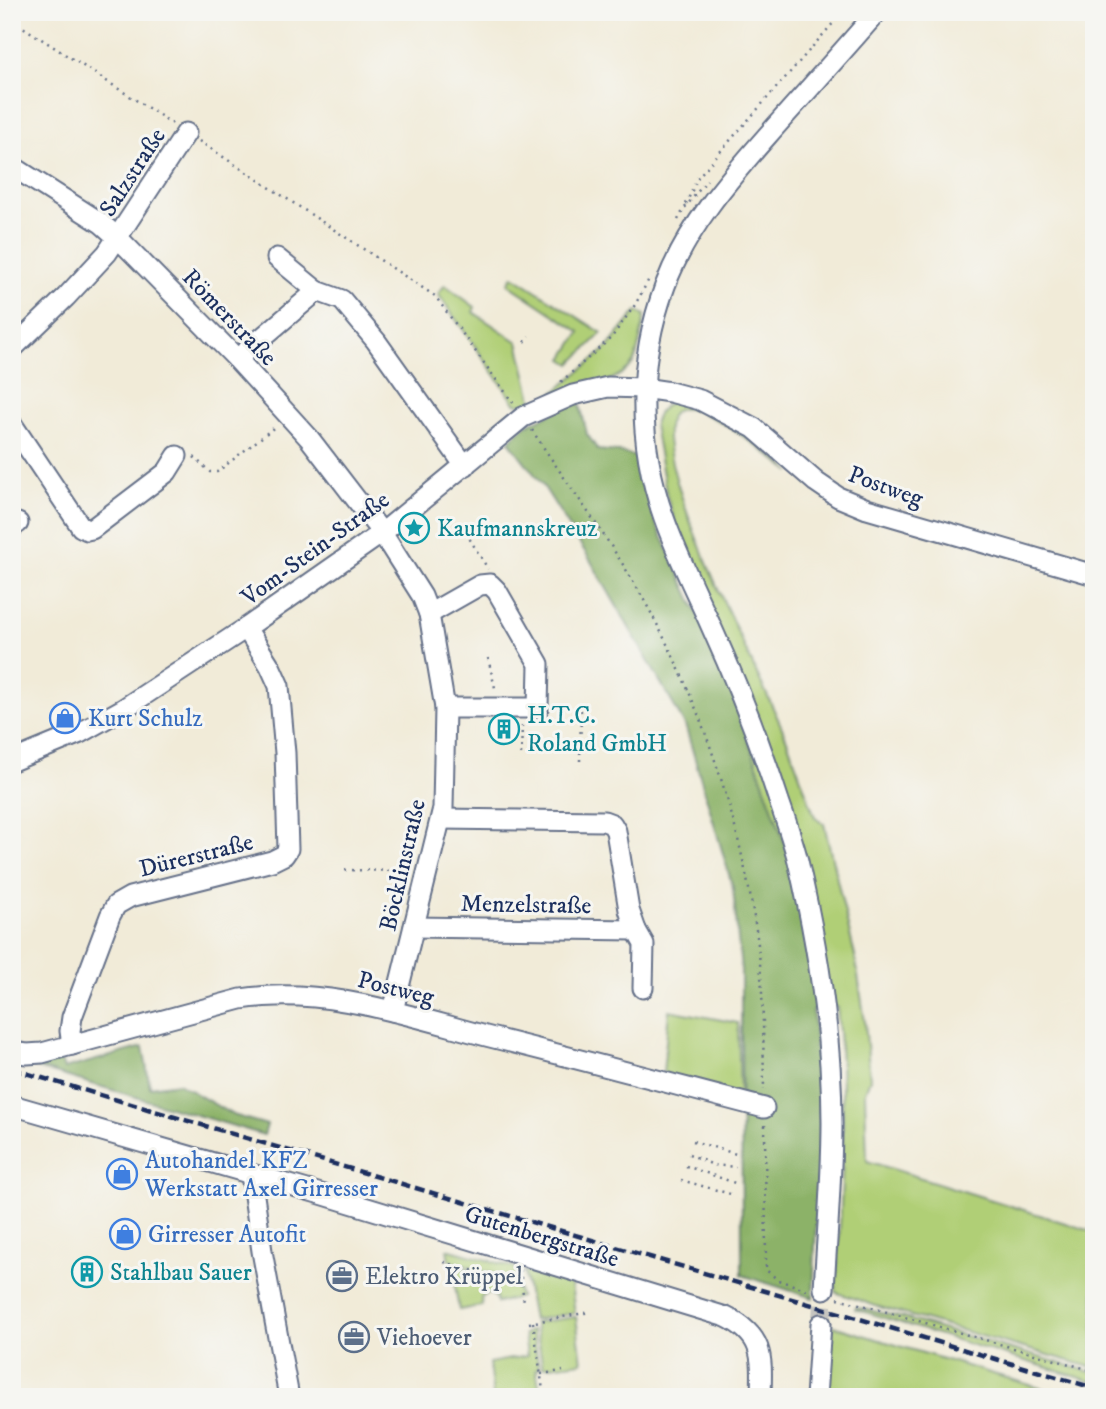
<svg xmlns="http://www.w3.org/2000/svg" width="1106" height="1409" font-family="'IM FELL DW Pica',serif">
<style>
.green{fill:#b0cf76;stroke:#667f6a;stroke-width:2}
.forest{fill:#8cb267;stroke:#547062;stroke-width:2}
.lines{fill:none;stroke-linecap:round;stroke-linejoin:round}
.minor-tunnel{stroke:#c6c5c0;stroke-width:19;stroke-dasharray:19 10;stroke-linecap:butt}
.minor-casing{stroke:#667189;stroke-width:23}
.path{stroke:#667189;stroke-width:2.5;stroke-dasharray:2 5;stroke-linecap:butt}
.minor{stroke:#fff;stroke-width:19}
.rail{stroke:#1b2f5e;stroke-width:4.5;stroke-dasharray:10 5;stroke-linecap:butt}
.labels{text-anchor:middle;stroke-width:6;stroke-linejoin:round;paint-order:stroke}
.street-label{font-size:24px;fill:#1b2f5e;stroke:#f6f6f2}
.culture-label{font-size:24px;fill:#0d838f;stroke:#f6f6f2;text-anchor:start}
.shop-label{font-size:24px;fill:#366cbe;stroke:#f6f6f2;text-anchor:start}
.service-label{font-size:24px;fill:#4e5e75;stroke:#f6f6f2;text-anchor:start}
</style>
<rect width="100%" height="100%" fill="#f6f6f2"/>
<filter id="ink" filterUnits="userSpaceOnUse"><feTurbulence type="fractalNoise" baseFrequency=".0143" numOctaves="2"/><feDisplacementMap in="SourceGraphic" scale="14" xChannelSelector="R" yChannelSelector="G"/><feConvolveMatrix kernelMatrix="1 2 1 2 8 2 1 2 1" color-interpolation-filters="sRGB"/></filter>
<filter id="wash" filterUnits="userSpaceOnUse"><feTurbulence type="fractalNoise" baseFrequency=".00686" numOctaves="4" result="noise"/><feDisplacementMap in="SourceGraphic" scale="28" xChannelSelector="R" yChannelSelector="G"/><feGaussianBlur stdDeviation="1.57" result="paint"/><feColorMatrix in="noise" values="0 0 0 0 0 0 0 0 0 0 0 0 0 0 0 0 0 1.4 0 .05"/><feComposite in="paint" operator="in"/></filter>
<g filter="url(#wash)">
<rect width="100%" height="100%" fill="#f1ebd8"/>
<g class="green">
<polygon points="513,276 602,333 571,364 563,359 580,332 508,284"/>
<polygon points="445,285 475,307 473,312 518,342 533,403 525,405 515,403 438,294"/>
<path d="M 637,311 L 645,315 C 642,329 640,345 635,359 C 624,384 574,390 550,396 L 606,349 Z"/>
<path d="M 674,401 C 718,404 760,444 791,472 C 771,457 702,400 678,410 C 630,430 767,689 782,728 C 794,757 804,788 815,817 L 824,824 L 855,956 L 865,1022 L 870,1079 L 865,1092 L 867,1161 L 1094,1232 L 1094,1368 L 876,1306 L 835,1292 C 844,1197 846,1103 837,1007 L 832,1007 L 667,497 L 654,425 C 657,412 662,406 674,401 Z"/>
<polygon points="669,1010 738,1023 740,1097 663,1073"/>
<polygon points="447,1249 516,1268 517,1281 449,1261"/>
<polygon points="454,1266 516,1284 520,1297 497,1303 496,1297 488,1293 481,1298 482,1306 459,1310 452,1269"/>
<polygon points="524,1271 571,1284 575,1313 533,1320"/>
<polygon points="856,1307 903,1318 1094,1373 1094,1382 855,1309"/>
<polygon points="576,1317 582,1362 543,1367 535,1323"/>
<polygon points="833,1326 1070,1397 823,1397 825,1369 830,1368"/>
<polygon points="532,1330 539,1368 536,1369 540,1391 493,1397 489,1363 527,1356 524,1334"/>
</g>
<g class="forest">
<polygon points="579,400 587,434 598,450 619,452 638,457 654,519 722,666 790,858 818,1009 813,1010 820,1121 813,1298 742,1275 741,970 733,888 685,725 589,558 544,487 509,441 525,426"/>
<polygon points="143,1047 150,1087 178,1083 233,1115 267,1125 264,1135 28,1065 60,1057 64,1069"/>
</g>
</g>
<g filter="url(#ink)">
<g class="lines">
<polyline class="minor-tunnel" points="821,1324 824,1289"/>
<g class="minor-casing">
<g id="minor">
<polyline points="12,166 101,223 118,238 237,359 309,438 382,533 422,596 429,614 445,708 443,808 393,1011"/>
<polyline points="277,258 317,291 342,300 376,341 465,466"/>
<polyline points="12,349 66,297 107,253 186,133"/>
<polyline points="237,359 317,291"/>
<polyline points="12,424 81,527 87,530 92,529 167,472 177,456"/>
<polyline points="12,527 18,523"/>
<polyline points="429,614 480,585 490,584 497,591 539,664 538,708 445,708"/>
<polyline points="12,761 80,733 123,709 246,628 382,533 523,417 573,395 608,387 643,388 670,392 700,400 754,428 816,482 838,497 867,509 1094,575"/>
<polyline points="414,927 636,930 629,910 616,831 612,824 604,821 441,819"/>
<polyline points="636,930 644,944 643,988"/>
<polyline points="72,1045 70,1031 72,1017 110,916 116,905 130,897 272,861 284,855 288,849 285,753 279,686 270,666 246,628"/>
<path d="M 12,1052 L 27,1054 L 42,1053 L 241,999 C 325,986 406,1015 486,1036 C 579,1059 672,1084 764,1108"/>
<path d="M 12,1105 L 321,1194 L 726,1317 C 765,1336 762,1358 761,1397"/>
<polyline points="251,1175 262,1251 289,1397"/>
<path d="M 824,1289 C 827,1234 832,1178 832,1123 C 832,1034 818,947 798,861 C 793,841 786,821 779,801 C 760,742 737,683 711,626 C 695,590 677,555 664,518 C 637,442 637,362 665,286 C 688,224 732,176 775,127 C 809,89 843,51 877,12"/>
<polyline points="816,1397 821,1324"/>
</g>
</g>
<g class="path">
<polyline points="12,20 173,124"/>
<polyline points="199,141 435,296 514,404"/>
<polyline points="686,204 698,177 843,12"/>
<polyline points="678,220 684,209 707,180"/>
<polyline points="525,342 529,336"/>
<polyline points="561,382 612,337 635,305 649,279"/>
<path d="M 532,430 C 567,484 608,537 640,593 C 700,698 740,817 757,937 C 764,987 763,1039 764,1090"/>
<polyline points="194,457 210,472 217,472 276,426"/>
<polyline points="466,533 488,569"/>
<polyline points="488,658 496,692"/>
<polyline points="521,755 522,726"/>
<polyline points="580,761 581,709"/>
<polyline points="345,870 411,871"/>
<polyline points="765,1125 766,1270 778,1280 808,1290"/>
<polyline points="693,1141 736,1154"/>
<polyline points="689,1154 713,1165 736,1167"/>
<polyline points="686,1166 735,1183"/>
<polyline points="681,1180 734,1195"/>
<polyline points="444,1262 522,1285"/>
<polyline points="520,1270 524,1302"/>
<polyline points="838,1298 1094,1371"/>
<polyline points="533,1322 544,1397"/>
<polyline points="529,1323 590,1312"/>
<polyline points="541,1374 563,1371"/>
</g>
<use href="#minor" class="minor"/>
<polyline class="rail" points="12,1069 1094,1388"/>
</g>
</g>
<defs>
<g id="sight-ring" transform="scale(1.575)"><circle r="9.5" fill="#f6f6f2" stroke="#0f9aa8" stroke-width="1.5"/><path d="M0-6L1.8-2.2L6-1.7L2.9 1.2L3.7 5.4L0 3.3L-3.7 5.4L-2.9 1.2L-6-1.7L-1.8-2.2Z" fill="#0f9aa8"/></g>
<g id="shop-ring" transform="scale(1.575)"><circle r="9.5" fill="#f6f6f2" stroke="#3f7fe0" stroke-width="1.5"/><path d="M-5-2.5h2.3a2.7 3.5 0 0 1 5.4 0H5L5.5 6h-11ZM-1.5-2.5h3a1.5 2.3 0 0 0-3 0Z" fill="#3f7fe0"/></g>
<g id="building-ring" transform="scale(1.575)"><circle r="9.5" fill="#f6f6f2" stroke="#0f9aa8" stroke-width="1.5"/><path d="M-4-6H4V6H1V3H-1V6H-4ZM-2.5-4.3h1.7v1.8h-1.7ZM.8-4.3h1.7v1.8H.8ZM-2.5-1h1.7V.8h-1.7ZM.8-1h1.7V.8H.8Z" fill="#0f9aa8"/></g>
<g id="office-ring" transform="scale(1.575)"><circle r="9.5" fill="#f6f6f2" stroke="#5c6f8a" stroke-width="1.5"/><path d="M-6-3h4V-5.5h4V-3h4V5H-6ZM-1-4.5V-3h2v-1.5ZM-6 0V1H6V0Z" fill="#5c6f8a"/></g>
</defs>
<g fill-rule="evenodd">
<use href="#sight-ring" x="414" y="528"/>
<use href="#shop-ring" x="65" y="718"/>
<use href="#building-ring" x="504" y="729"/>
<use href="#shop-ring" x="122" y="1174"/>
<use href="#shop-ring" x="125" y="1234"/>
<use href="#building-ring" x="87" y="1272"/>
<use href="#office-ring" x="342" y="1276"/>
<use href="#office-ring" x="354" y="1337"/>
</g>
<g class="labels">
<g class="street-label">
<text transform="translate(132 172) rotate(-57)" y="8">Salzstraße</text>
<text transform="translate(230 317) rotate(46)" y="8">Römerstraße</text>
<text transform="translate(886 486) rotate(20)" y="8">Postweg</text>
<text transform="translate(315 548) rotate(-36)" y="8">Vom-Stein-Straße</text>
<text transform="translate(196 855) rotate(-14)" y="8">Dürerstraße</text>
<text transform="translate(402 865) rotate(-77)" y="8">Böcklinstraße</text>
<text transform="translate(526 904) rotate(1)" y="8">Menzelstraße</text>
<text transform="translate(396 988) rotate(14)" y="8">Postweg</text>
<text transform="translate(542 1236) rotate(17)" y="8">Gutenbergstraße</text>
</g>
<g class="culture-label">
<text x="437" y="536">Kaufmannskreuz</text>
<text x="527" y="723">H.T.C.<tspan x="527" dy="28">Roland GmbH</tspan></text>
<text x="110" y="1280">Stahlbau Sauer</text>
</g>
<g class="shop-label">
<text x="88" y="726">Kurt Schulz</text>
<text x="145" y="1168">Autohandel KFZ<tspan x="145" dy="28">Werkstatt Axel Girresser</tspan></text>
<text x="148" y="1242">Girresser Autofit</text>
</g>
<g class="service-label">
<text x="365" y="1284">Elektro Krüppel</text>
<text x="377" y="1345">Viehoever</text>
</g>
</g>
<rect width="1106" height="1409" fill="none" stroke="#f6f6f2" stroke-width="42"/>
</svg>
